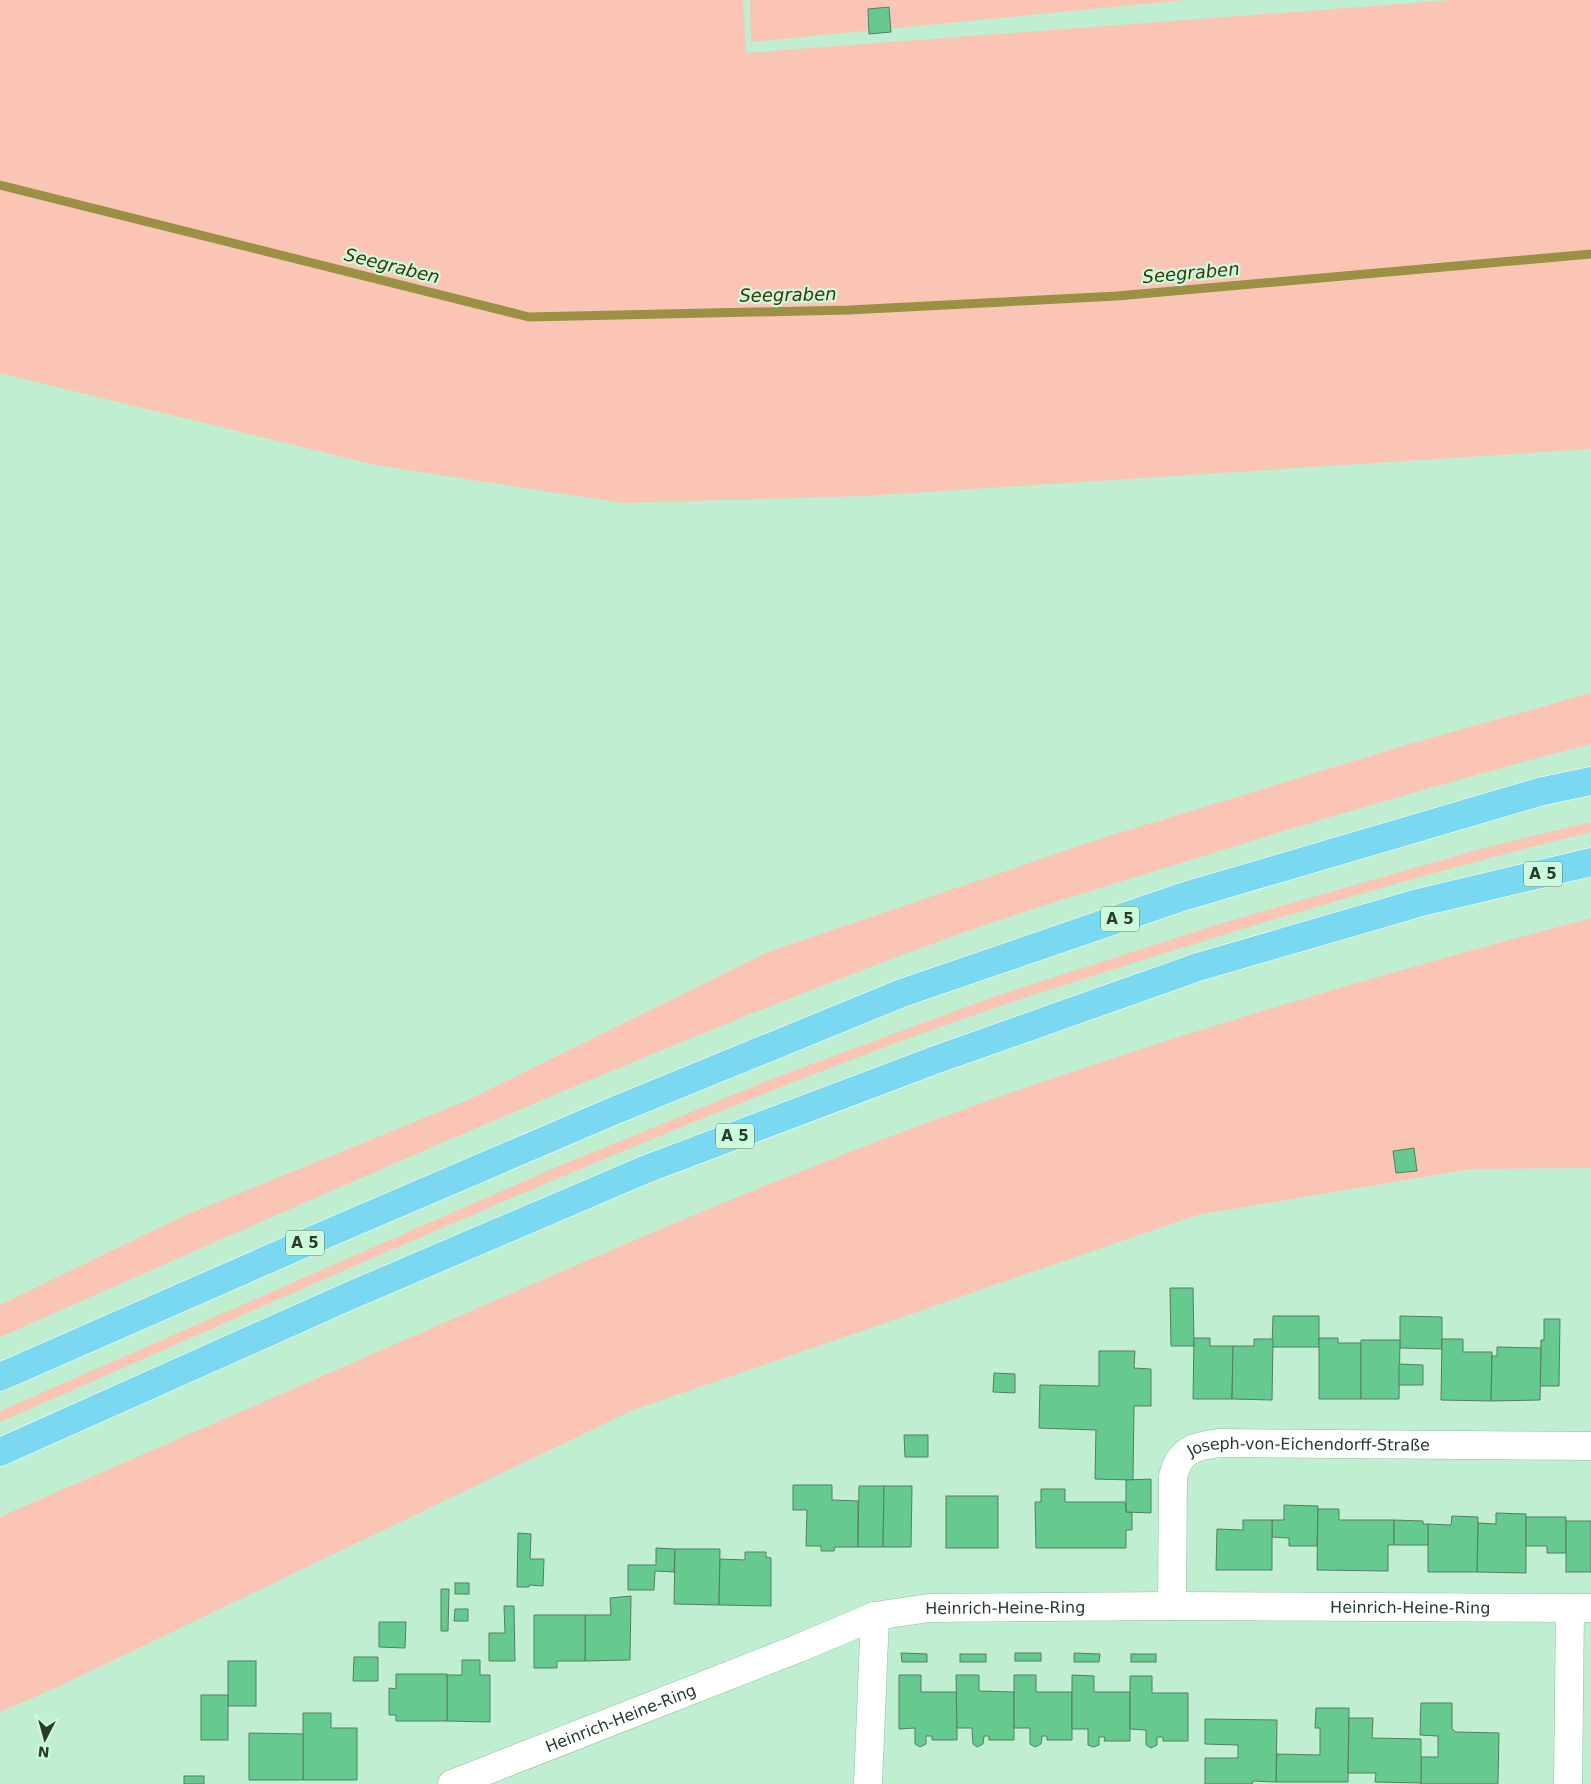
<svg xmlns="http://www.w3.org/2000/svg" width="1591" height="1784" font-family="'DejaVu Sans',sans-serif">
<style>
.green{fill:#fbc5b6}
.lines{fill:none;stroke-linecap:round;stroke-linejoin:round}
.stream{stroke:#9b9043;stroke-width:9}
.building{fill:#66ca90;stroke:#547e63}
.minor-casing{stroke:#92bfa1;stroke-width:29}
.highway-casing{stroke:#fff;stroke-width:29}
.minor{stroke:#fff;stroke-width:28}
.highway{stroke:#7ad9f1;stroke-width:28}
.labels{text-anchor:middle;stroke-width:4.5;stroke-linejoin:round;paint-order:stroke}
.shield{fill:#cdfcdd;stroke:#5a7563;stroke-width:1}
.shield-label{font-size:15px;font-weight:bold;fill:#283b2f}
.street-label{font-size:16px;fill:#283b2f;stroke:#cdfcdd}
.water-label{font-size:18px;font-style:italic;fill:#3f3507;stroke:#cdfcdd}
</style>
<rect width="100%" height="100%" fill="#c0eed0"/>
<g class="green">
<polygon points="0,0 743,0 746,53 1453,0 1591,0 1591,449 865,496 623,503 375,465 0,373"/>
<polygon points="750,0 1185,0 751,42"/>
<path d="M 1591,693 L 1591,744 C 1453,780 1317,820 1181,863 C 1094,890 1006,916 921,948 C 609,1065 305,1203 0,1337 L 0,1305 L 179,1218 L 468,1100 L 768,952 L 1103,838 L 1406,745 Z"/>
<path d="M 1591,822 L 1591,832 C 1450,867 1311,907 1172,951 C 1055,987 939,1025 825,1070 C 546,1178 274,1302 0,1422 L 0,1411 L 554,1168 L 777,1077 L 993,997 L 1219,924 L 1484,848 Z"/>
<path d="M 1591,918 L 1591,1168 L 1471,1169 L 1197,1215 L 633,1410 L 58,1687 L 0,1712 L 0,1517 C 146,1453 293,1389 439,1325 C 585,1261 732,1197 881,1140 C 1113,1052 1351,982 1591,918 Z"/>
</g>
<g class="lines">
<polyline class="stream" points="0,185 529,317 849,310 1117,296 1591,254"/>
</g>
<g class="building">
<polygon points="889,7 891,32 869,34 868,9"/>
<polygon points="1414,1148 1417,1171 1396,1173 1393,1151"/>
<polygon points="1170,1288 1193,1288 1194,1346 1171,1346"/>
<polygon points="1273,1316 1319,1316 1319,1347 1272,1347"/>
<polygon points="1400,1316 1442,1317 1442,1349 1400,1348"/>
<polygon points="1544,1319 1560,1319 1559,1386 1540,1386 1541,1340 1544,1340"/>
<polygon points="1194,1338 1210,1338 1210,1346 1233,1346 1232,1399 1193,1399"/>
<polygon points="1319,1338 1338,1338 1338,1343 1361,1343 1361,1399 1319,1399"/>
<polygon points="1254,1339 1273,1339 1272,1400 1232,1399 1233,1346 1254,1346"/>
<polygon points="1442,1339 1463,1339 1463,1352 1492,1352 1491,1401 1441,1400"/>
<polygon points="1361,1340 1400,1340 1399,1399 1361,1399"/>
<polygon points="1497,1347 1541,1348 1540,1400 1491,1401 1492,1356 1497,1356"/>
<polygon points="1099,1351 1135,1351 1134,1368 1151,1369 1151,1406 1134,1406 1133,1480 1095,1479 1096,1430 1039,1428 1040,1385 1099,1386"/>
<polygon points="1399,1364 1423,1365 1423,1385 1399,1385"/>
<polygon points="994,1373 1015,1374 1015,1393 993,1392"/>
<polygon points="904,1435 928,1435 928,1457 905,1457"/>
<polygon points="1151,1479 1151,1513 1126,1512 1126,1480"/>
<polygon points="793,1485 832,1485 832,1500 858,1501 858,1547 835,1547 834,1551 821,1551 821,1546 806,1546 807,1510 793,1510"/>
<polygon points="859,1486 884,1486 883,1547 858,1547"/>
<polygon points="884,1486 912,1486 911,1547 883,1547"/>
<polygon points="1041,1489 1065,1489 1065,1502 1125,1502 1126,1512 1132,1513 1132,1530 1126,1530 1126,1548 1036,1548 1035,1502 1041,1502"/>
<rect x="946" y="1496" width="52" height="52"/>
<polygon points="1284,1505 1318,1506 1317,1546 1289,1546 1289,1538 1272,1537 1272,1520 1284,1520"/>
<polygon points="1318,1509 1339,1509 1339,1520 1394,1520 1394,1545 1388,1545 1388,1571 1317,1570"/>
<polygon points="1496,1513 1526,1514 1526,1573 1477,1572 1478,1523 1496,1524"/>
<polygon points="1452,1516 1478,1517 1477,1572 1428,1572 1428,1524 1451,1525"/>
<polygon points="1526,1517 1566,1517 1566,1553 1547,1553 1547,1546 1526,1546"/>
<polygon points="1243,1520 1272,1520 1272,1570 1216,1570 1217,1529 1243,1530"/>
<polygon points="1394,1520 1423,1521 1423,1524 1428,1524 1428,1545 1394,1545"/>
<rect x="1566" y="1521" width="25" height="51"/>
<polygon points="518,1533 531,1534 530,1559 544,1559 543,1586 529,1585 529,1587 517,1587"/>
<polygon points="656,1548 675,1549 674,1572 655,1571 654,1590 628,1590 628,1565 656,1565"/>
<polygon points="675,1549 720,1549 719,1605 674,1604"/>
<polygon points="745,1552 766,1552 766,1557 771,1558 771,1606 719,1605 720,1559 745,1560"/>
<rect x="455" y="1583" width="14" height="11"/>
<polygon points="441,1589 449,1589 448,1631 441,1631"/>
<polygon points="631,1596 630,1660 585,1661 585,1615 611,1615 610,1598"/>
<polygon points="504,1606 514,1606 515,1661 489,1661 489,1633 505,1633"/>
<polygon points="455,1609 468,1609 468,1621 454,1621"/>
<polygon points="534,1615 585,1615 585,1661 557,1661 557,1668 534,1668"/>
<polygon points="379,1622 406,1622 405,1648 379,1647"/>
<polygon points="901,1653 927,1654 927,1662 902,1662"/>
<rect x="1015" y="1653" width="26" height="8"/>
<polygon points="1074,1653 1100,1654 1099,1662 1074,1662"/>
<rect x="960" y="1654" width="26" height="8"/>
<rect x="1131" y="1654" width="25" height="8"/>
<polygon points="354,1657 378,1657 378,1681 353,1681"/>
<polygon points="462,1660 480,1660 480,1675 490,1675 490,1722 447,1721 447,1675 462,1675"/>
<rect x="228" y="1661" width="28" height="45"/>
<polygon points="396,1674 447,1674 447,1721 396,1721 396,1715 389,1715 389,1688 396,1689"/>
<polygon points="899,1675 921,1675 921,1692 957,1692 957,1740 932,1740 932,1736 926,1736 926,1744 920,1747 915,1744 915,1728 899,1729"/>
<polygon points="956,1675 979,1675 979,1691 1014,1692 1014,1740 989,1740 989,1736 984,1736 983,1744 977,1747 973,1744 972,1728 957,1728"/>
<polygon points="1014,1675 1036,1675 1036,1692 1072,1692 1072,1740 1047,1740 1047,1736 1042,1736 1041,1744 1035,1747 1030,1744 1030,1728 1014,1728"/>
<polygon points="1072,1675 1094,1676 1094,1692 1130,1692 1130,1741 1104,1741 1105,1737 1099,1737 1099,1745 1093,1747 1088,1745 1088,1729 1072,1729"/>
<polygon points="1130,1676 1152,1676 1152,1693 1188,1693 1188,1741 1163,1741 1163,1737 1157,1737 1157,1745 1151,1748 1146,1745 1146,1730 1130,1729"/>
<rect x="201" y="1695" width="27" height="45"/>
<polygon points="1421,1703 1452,1703 1452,1729 1456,1732 1499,1733 1498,1784 1421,1784 1421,1757 1438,1757 1438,1736 1420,1735"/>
<polygon points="1316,1708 1349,1708 1348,1782 1276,1782 1277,1754 1320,1755 1320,1728 1315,1728"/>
<polygon points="303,1713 331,1713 331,1728 357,1728 357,1780 303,1780"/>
<polygon points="1349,1718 1373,1718 1372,1738 1421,1739 1421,1783 1375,1782 1376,1773 1348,1773"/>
<polygon points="1205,1719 1277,1720 1276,1782 1253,1781 1252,1784 1205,1784 1205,1758 1238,1758 1238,1745 1205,1744"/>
<polygon points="249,1733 303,1734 303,1780 249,1780"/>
<rect x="184" y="1776" width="20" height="8"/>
</g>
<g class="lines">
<g class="minor-casing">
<g id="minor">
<path id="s1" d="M 1172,1606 L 1173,1477 C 1179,1450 1194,1446 1220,1443 L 1591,1446"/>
<path id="s2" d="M 452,1784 L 799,1648 L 875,1616 L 929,1608 L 1172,1606 L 1591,1608"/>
<polyline points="868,1784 875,1616"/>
<polyline points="1568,1784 1570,1608"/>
</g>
</g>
<g class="highway-casing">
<g id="highway">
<polyline points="0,1377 310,1241 611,1112 902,993 1182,897 1539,792 1591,781"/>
<polyline points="0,1452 347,1297 644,1170 935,1060 1198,967 1418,903 1591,862"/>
</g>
</g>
<use href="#minor" class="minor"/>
<use href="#highway" class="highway"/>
</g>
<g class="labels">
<g class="shield">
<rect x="1524" y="861.5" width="38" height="25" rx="4"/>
<rect x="1101" y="906.5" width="38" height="25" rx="4"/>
<rect x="716" y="1123.5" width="38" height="25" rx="4"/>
<rect x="286" y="1230.5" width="38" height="25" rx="4"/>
</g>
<g class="shield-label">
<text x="1543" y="879">A 5</text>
<text x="1120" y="924">A 5</text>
<text x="735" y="1141">A 5</text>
<text x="305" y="1248">A 5</text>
</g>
<g class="street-label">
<text dy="6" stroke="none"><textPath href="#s1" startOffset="281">Joseph-von-Eichendorff-Straße</textPath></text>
<text dy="6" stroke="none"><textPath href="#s2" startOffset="991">Heinrich-Heine-Ring</textPath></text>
<text dy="6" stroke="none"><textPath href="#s2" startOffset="586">Heinrich-Heine-Ring</textPath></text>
<text dy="6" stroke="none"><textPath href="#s2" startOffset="181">Heinrich-Heine-Ring</textPath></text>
</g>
<g class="water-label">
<text transform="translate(392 266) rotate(14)" y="6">Seegraben</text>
<text transform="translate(1191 273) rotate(-5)" y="6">Seegraben</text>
<text transform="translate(788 295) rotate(-1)" y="6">Seegraben</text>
</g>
</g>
<g transform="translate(45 1739) rotate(186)" stroke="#cdfcdd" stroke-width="4" paint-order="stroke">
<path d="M0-4L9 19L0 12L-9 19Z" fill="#283b2f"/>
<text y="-8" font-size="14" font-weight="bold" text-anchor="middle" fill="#283b2f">N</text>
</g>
</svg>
